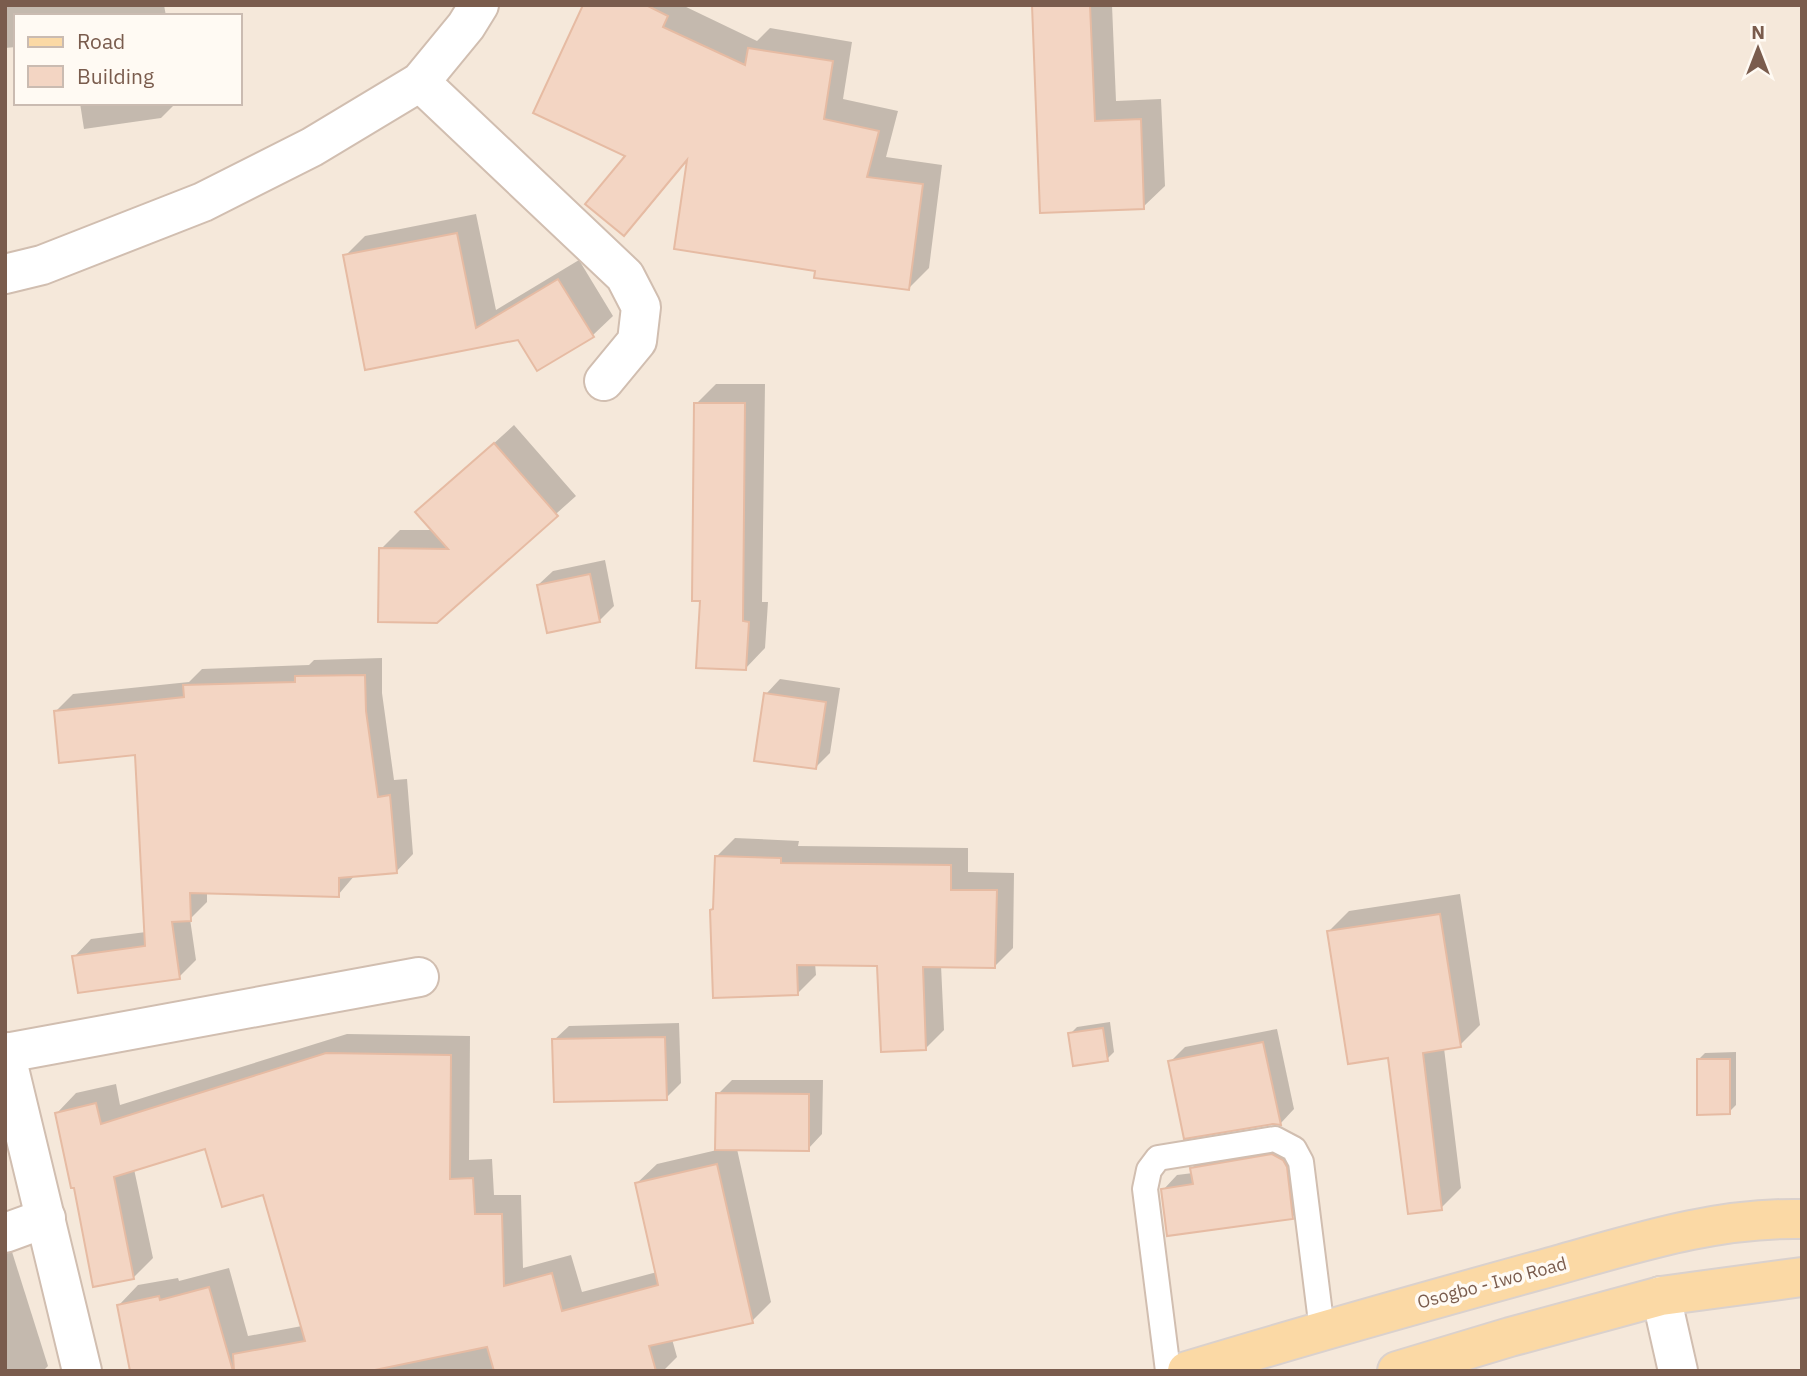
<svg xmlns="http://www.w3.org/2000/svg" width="1807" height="1376" font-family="'IBM Plex Sans',sans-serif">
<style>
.residential{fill:#f5e8da;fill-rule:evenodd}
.shadow{fill:#0003}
.building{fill:#f3d5c3;stroke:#e6bba3;stroke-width:2}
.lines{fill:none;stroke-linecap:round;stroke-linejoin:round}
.service-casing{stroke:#d1beb0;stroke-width:28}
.minor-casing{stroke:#d1beb0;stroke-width:42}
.primary-casing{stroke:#dad1cd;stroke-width:42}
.service{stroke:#fff;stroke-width:24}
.minor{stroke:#fff;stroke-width:38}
.primary{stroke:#fbd9a5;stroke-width:38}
.labels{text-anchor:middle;stroke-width:7;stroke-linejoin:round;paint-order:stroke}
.street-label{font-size:18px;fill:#7a5c4d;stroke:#fffaf3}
</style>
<rect width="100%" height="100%" fill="#fdf6ec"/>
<path class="residential" d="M 5,5 L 1802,5 L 1802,1371 L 5,1371 ZM 16,16 L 240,16 L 240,103 L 16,103 Z"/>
<g class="shadow">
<polygon points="5,5 164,5 166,16 16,16 16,47 5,48"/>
<polygon points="585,5 682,5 757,41 770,28 852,42 843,99 898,111 886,157 942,165 929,268 909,288 817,270 688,159 644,213 624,233 628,155"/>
<polygon points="1034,5 1112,5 1116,101 1161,99 1165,186 1143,207 1042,211"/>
<polygon points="80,103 176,103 161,118 84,129"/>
<polygon points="476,214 496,310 579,260 613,316 593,335 519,338 367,368 345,256 365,236"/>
<polygon points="716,384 765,384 762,602 768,602 765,648 745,669 696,404"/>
<polygon points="514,425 576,496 436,621 381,549 400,530 434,530 418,512"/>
<polygon points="605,560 614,606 599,621 538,585 553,571"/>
<polygon points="382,658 382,693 394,780 407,779 413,854 396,872 355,875 338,895 207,892 207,902 190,919 196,960 179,977 74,957 91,939 146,932 137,753 56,711 73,694 189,682 202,669 309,665 314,660"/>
<polygon points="780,679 840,688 830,753 815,768 766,694"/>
<polygon points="735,838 799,841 798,846 968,848 968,872 1014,873 1013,948 995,966 941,965 944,1030 926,1048 879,964 815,963 816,975 798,993 715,908 717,856"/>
<polygon points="1460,894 1480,1025 1460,1045 1444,1048 1461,1188 1441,1208 1389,1056 1329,931 1349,911"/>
<polygon points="1110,1022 1114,1052 1107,1059 1070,1034 1077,1027"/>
<polygon points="679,1023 681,1083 666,1098 554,1040 569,1026"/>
<polygon points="1277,1029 1294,1109 1280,1124 1170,1062 1185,1047"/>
<polygon points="347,1034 470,1036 469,1160 492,1159 494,1195 521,1195 523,1268 571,1255 582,1292 657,1272 637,1183 657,1164 717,1150 718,1094 732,1080 823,1080 822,1134 808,1149 737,1149 771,1302 752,1321 672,1339 677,1357 663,1371 132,1371 119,1305 138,1285 178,1278 179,1281 229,1268 248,1336 302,1326 264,1192 206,1147 134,1169 153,1258 133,1278 75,1186 57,1113 76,1093 116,1084 120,1105"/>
<polygon points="1736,1052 1736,1105 1729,1112 1698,1060 1705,1053"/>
<polygon points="1288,1141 1307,1203 1292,1217 1163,1190 1177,1175 1193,1173 1192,1168 1206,1154"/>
<polygon points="7,1236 48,1366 43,1371 5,1371 5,1237"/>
</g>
<g class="building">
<polygon points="583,5 646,5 668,16 663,27 745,65 748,48 833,61 824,119 879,131 867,177 923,184 909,290 814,278 815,271 674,249 687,160 624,236 585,204 625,156 533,113"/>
<polygon points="1032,5 1090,5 1095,121 1141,119 1144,209 1040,213"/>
<polygon points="457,233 476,328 558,279 594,337 537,371 518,340 365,370 343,255"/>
<polygon points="694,403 745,403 743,621 749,622 746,670 696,668 700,601 692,601"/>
<polygon points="494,443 558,516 437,623 378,622 379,548 448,549 415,512"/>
<polygon points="590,574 600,622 547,633 537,585"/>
<polygon points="365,675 366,711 378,797 390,795 397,873 339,878 339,897 190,893 191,921 172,922 180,979 78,993 72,956 145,946 135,755 59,763 54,711 184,697 183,685 295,682 295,676"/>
<polygon points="764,693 826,702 816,769 754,761"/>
<polygon points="715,856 781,858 781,863 951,865 951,890 997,890 995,968 923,967 926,1050 881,1052 877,966 797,965 798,995 713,998 710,910 713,909"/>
<polygon points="1440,914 1461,1047 1423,1053 1442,1210 1408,1214 1388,1058 1348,1064 1327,931"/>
<polygon points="1103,1028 1108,1061 1073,1066 1068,1033"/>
<polygon points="665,1037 667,1100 554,1102 552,1039"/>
<polygon points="1263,1042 1281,1125 1273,1124 1184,1139 1168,1061"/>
<polygon points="326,1053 451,1055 450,1179 473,1178 475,1214 502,1214 504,1286 552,1273 562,1311 658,1285 635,1183 717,1164 753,1323 649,1346 656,1371 494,1371 487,1347 370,1371 234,1371 233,1354 305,1341 263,1195 222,1207 205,1149 114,1177 134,1279 93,1287 74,1188 71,1188 55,1113 96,1103 101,1124"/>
<polygon points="1697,1059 1730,1059 1730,1114 1697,1115"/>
<polygon points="716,1093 809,1094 809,1151 715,1150"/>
<polygon points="1272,1154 1283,1160 1287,1167 1293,1219 1167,1236 1161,1189 1193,1184 1190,1168"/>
<polygon points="209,1287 233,1371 130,1371 117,1305 159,1296 160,1300"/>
</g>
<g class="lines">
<g class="service-casing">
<polyline id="service" points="1168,1371 1145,1189 1149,1170 1158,1158 1275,1139 1294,1149 1301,1162 1322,1330"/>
</g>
<g class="minor-casing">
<g id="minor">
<polyline points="420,82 625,276 641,307 637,341 604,381"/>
<polyline points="5,274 42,265 203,202 312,147 420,82 466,26 479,5"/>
<polyline points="5,1052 82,1371"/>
<polyline points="6,1053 419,977"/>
<polyline points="5,1233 46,1218"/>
<polyline points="1661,1296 1678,1371"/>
</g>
</g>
<g class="primary-casing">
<g id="primary">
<path d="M 1187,1371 C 1303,1336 1420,1303 1536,1271 C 1625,1247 1709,1217 1802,1219"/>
<polyline points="1397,1371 1510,1337 1661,1296 1802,1277"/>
</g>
</g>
<use href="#service" class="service"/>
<use href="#minor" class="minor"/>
<use href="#primary" class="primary"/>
</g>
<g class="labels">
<g class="street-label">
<text transform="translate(1492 1283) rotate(-15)" y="6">Osogbo - Iwo Road</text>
</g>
</g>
<rect width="1807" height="1376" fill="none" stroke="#7a5c4d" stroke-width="14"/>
<rect x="14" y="14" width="228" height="91" fill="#fffaf3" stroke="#cabbb1" stroke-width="2"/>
<rect x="28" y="37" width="35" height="10" fill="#fbd9a5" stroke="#cabbb1" stroke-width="2"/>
<text x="77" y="49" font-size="21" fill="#7a5c4d">Road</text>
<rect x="28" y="66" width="35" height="21" fill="#f3d5c3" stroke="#cabbb1" stroke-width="2"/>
<text x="77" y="84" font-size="21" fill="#7a5c4d">Building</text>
<g transform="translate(1758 49)" stroke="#fffaf3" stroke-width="5" paint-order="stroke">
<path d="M0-5L12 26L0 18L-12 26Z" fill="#7a5c4d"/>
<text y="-10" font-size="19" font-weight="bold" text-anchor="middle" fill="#7a5c4d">N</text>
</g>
</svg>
